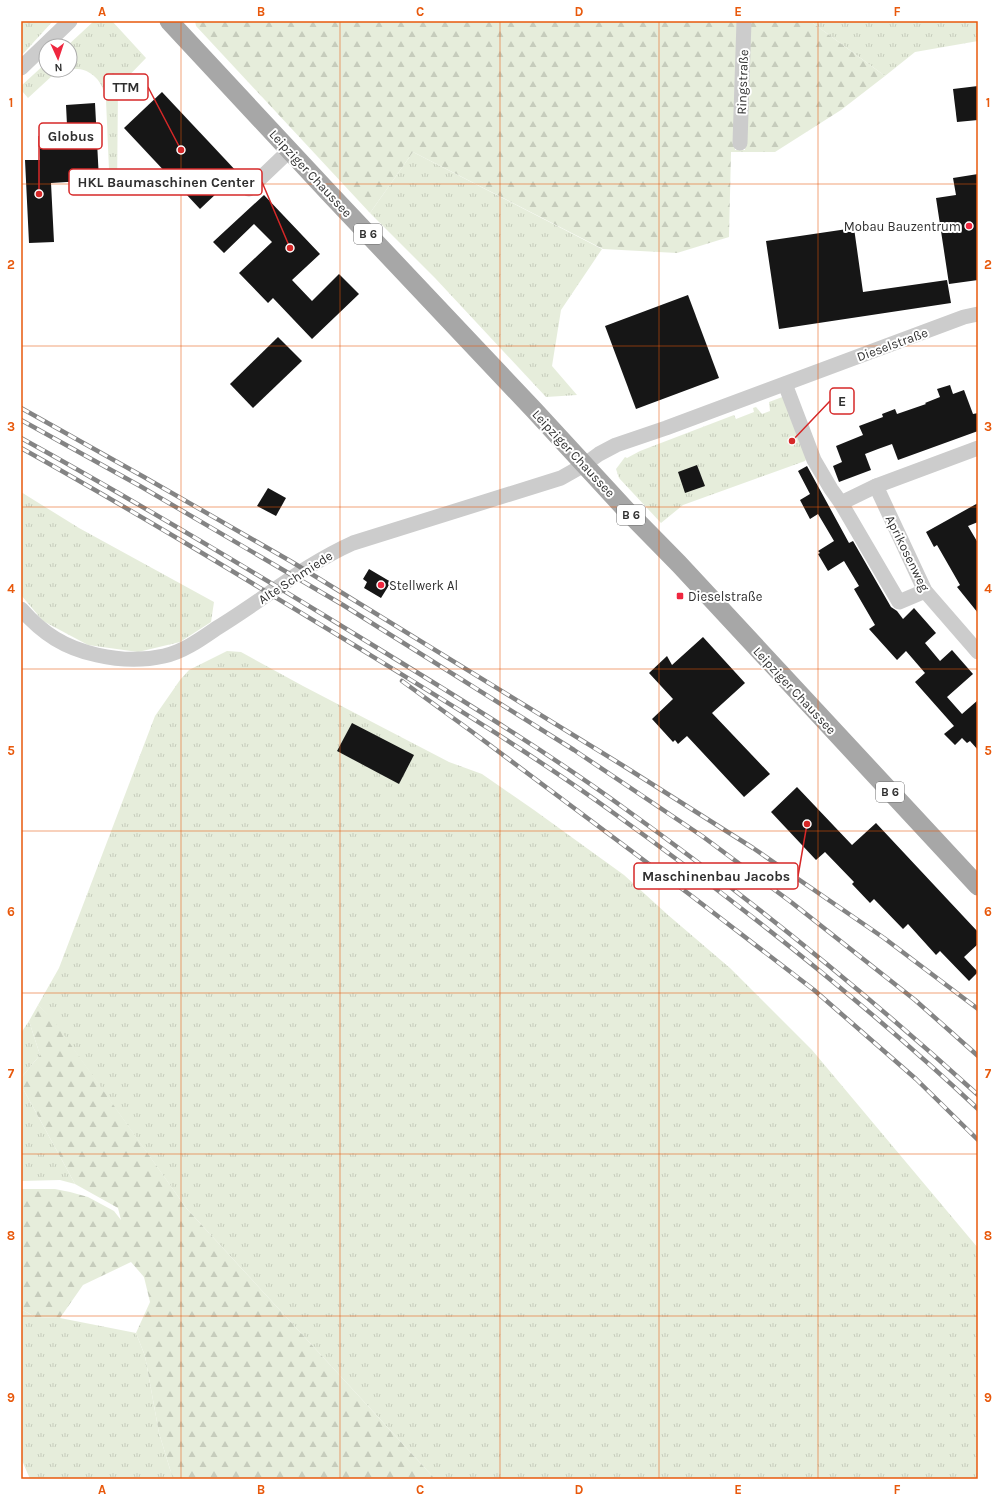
<svg xmlns="http://www.w3.org/2000/svg" width="999" height="1500" font-family="Karla,sans-serif">
<style>
.grass{fill:url(#grass-tufts)}
.forest{fill:url(#forest-firs)}
.building{fill:#161616}
.lines{fill:none;stroke-linecap:round;stroke-linejoin:round}
.minor{stroke:#ccc;stroke-width:15}
.major{stroke:#a7a7a7;stroke-width:19}
.rail-casing{stroke:#848484;stroke-width:4.5}
.rail{stroke:#fff;stroke-width:3;stroke-dasharray:9;stroke-linecap:butt}
.grid{fill:none;stroke:#e8590c;stroke-width:1;stroke-opacity:0.55}
.poi-dot{fill:#ef273f;stroke:#fff;stroke-width:1.5}
.labels{text-anchor:middle;stroke-width:4;stroke-linejoin:round;paint-order:stroke}
.shield{fill:#fff;stroke:#6d6d6d;stroke-width:1}
.shield-label{font-size:12px;font-weight:bold;fill:#2f2f2f}
.street-label{font-size:13px;fill:#2f2f2f;stroke:#fff}
.poi-label{font-size:13px;fill:#2f2f2f;stroke:#fff;text-anchor:start}
.leader{fill:none;stroke:#d62828;stroke-width:1.5}
.callout-dot{fill:#d62828;stroke:#fff;stroke-width:1.5}
.callout{fill:#fff;stroke:#d62828;stroke-width:1.5}
.callout-label{font-size:14px;text-anchor:middle;font-weight:bold;fill:#2f2f2f}
.neatline{fill:none;stroke:#e8590c;stroke-width:1.5}
.grid-label{font-size:13px;text-anchor:middle;font-weight:bold;fill:#e8590c}
</style>
<defs>
<pattern id="grass-tufts" width="24" height="20" patternUnits="userSpaceOnUse"><rect width="24" height="20" fill="#e6eddb"/><path d="M3 7l-1-3M5 7V3M7 7l1-3M15 17l-1-3M17 17v-4M19 17l1-3" fill="none" stroke="#c6ccbc"/></pattern>
<pattern id="forest-firs" width="22" height="20" patternUnits="userSpaceOnUse"><rect width="22" height="20" fill="#e6eddb"/><path d="M5 1l3.5 6h-7zM16 11l3.5 6h-7z" fill="#c6ccbc"/></pattern>
</defs>
<rect width="100%" height="100%" fill="#fff"/>
<g class="grass">
<polygon points="21,21 53,21 21,56"/>
<path d="M 94,21 L 112,21 L 146,58 L 118,87 L 117,191 L 110,193 L 106,100 C 103,81 91,67 70,69 L 70,46 L 67,46 Z"/>
<polygon points="810,21 978,21 978,41 915,52 885,76"/>
<polygon points="46,63 46,70 65,70 53,75 28,98 22,91 21,92 21,86"/>
<polygon points="413,152 602,249 561,310 552,366 577,395 546,397 435,278 370,213"/>
<polygon points="785,396 808,456 805,461 683,505 661,523 619,478 616,469 625,457 627,458 640,451 734,415 736,419 754,412 753,408 756,407 762,414 770,411 769,402"/>
<polygon points="21,492 79,528 214,602 211,622 180,642 138,652 88,645 43,621 21,595"/>
<polygon points="227,651 241,652 303,686 449,762 482,774 534,810 624,875 668,915 730,968 812,1050 978,1248 978,1479 435,1479 187,1209 52,1019 38,1005 59,968 155,716 180,680 189,670"/>
<polygon points="29,1021 40,1055 21,1078 21,1033"/>
<polygon points="21,1085 75,1184 60,1180 21,1181"/>
<polygon points="21,1309 35,1317 60,1318 136,1333 145,1356 159,1433 173,1479 30,1479 21,1458"/>
</g>
<g class="forest">
<polygon points="195,21 738,21 735,150 745,150 750,21 810,21 885,76 841,110 775,152 731,152 729,237 677,253 603,249 413,152 370,213 196,26"/>
<polygon points="38,1005 52,1018 187,1209 435,1479 173,1479 159,1433 145,1356 136,1333 150,1302 144,1277 131,1262 83,1285 60,1318 35,1317 21,1309 21,1189 55,1189 70,1192 88,1197 114,1211 121,1220 118,1208 75,1184 21,1085 21,1078 40,1055 29,1021"/>
</g>
<g class="building">
<polygon points="978,86 978,120 957,122 953,89"/>
<polygon points="162,92 238,173 200,209 124,128"/>
<polygon points="95,103 99,180 51,183 54,242 29,243 25,160 40,160 39,127 67,125 66,105"/>
<polygon points="978,174 978,280 949,284 936,198 956,195 953,178"/>
<polygon points="264,195 320,254 292,280 312,301 339,274 359,294 312,339 273,298 268,303 239,273 272,242 254,224 224,253 213,242"/>
<polygon points="854,228 863,292 947,280 951,303 779,329 766,241"/>
<polygon points="688,295 719,378 636,409 605,326"/>
<polygon points="278,337 302,361 253,408 230,384"/>
<polygon points="950,385 953,394 964,390 973,414 978,413 978,431 898,460 892,444 878,449 865,454 871,470 839,482 833,466 842,462 836,446 863,435 859,426 883,417 882,414 895,409 897,414 926,404 925,403 940,397 937,389"/>
<polygon points="697,465 705,486 685,493 678,472"/>
<polygon points="807,466 849,543 853,541 891,607 897,611 903,619 914,608 936,633 925,643 940,661 952,650 973,674 947,697 962,714 978,700 978,750 970,741 967,743 962,738 955,745 944,734 954,726 915,682 925,673 906,651 897,660 869,629 875,625 854,589 859,586 844,561 828,571 818,554 820,553 818,551 834,541 818,514 810,519 800,500 810,494 798,471"/>
<polygon points="268,488 286,498 276,516 257,506"/>
<polygon points="978,503 978,522 968,526 978,543 978,613 957,587 960,585 937,545 934,547 926,532"/>
<polygon points="369,569 391,582 381,598 364,588 367,582 363,579"/>
<polygon points="703,637 745,683 712,713 770,774 744,797 687,736 678,744 675,740 673,742 652,719 673,699 649,673 667,656 672,665"/>
<polygon points="352,723 414,755 399,784 337,751"/>
<polygon points="797,787 852,845 876,823 978,932 978,944 964,957 978,972 969,981 940,951 936,955 908,924 903,929 874,899 870,903 852,884 854,882 825,852 816,860 771,812"/>
</g>
<g class="lines">
<g class="minor">
<polyline points="21,68 70,21"/>
<polyline points="740,143 744,21"/>
<polyline points="249,189 289,151"/>
<polyline points="785,384 814,460 831,489 841,503 876,486"/>
<polyline points="978,448 876,486 925,591 978,652"/>
<polyline points="841,503 899,602 925,591"/>
<path d="M 21,609 C 43,634 65,648 97,655 C 119,660 142,661 164,656 C 183,652 201,639 217,628 C 263,600 304,565 353,543 L 561,478 L 584,465 L 599,454 L 616,445 L 666,428 L 964,317 L 978,314"/>
</g>
<polyline class="major" points="169,21 330,194 534,410 627,511 679,564 978,886"/>
<g class="rail-casing">
<g id="rail">
<polyline points="21,408 144,477 292,562 622,765 753,848 884,938 978,1009"/>
<polyline points="21,420 140,486 343,605 574,750 702,836 791,902 915,1000 978,1056"/>
<path d="M 21,438 C 144,506 264,578 384,652 C 465,702 547,752 624,808 C 748,897 866,993 978,1095"/>
<path d="M 21,448 C 134,511 244,578 354,645 C 442,699 531,753 615,814 C 741,905 864,1002 978,1109"/>
<polyline points="402,681 471,731 693,897 814,990 916,1079 978,1140"/>
</g>
</g>
<use href="#rail" class="rail"/>
</g>
<path class="grid" d="M 181,21 L 181,1479M 340,21 L 340,1479M 500,21 L 500,1479M 659,21 L 659,1479M 818,21 L 818,1479M 21,184 L 978,184M 21,346 L 978,346M 21,507 L 978,507M 21,669 L 978,669M 21,831 L 978,831M 21,993 L 978,993M 21,1154 L 978,1154M 21,1316 L 978,1316"/>
<g class="poi-dot">
<circle cx="969" cy="226" r="4"/>
<circle cx="381" cy="585" r="4"/>
<rect x="676" y="592" width="8" height="8" rx="2"/>
</g>
<g class="labels">
<g class="shield">
<rect x="354" y="224" width="28" height="20" rx="3"/>
<rect x="617" y="505" width="28" height="20" rx="3"/>
<rect x="876" y="782" width="28" height="20" rx="3"/>
</g>
<g class="shield-label">
<text x="368" y="238">B 6</text>
<text x="631" y="519">B 6</text>
<text x="890" y="796">B 6</text>
</g>
<g class="street-label">
<text transform="translate(742 82) rotate(-88)" y="5">Ringstraße</text>
<text transform="translate(311 173) rotate(47)" y="5">Leipziger Chaussee</text>
<text transform="translate(892 344) rotate(-20)" y="5">Dieselstraße</text>
<text transform="translate(574 453) rotate(47)" y="5">Leipziger Chaussee</text>
<text transform="translate(908 553) rotate(64)" y="5">Aprikosenweg</text>
<text transform="translate(295 577) rotate(-33)" y="5">Alte Schmiede</text>
<text transform="translate(795 690) rotate(47)" y="5">Leipziger Chaussee</text>
</g>
<g class="poi-label">
<text x="961" y="231" text-anchor="end">Mobau Bauzentrum</text>
<text x="389" y="590">Stellwerk Al</text>
<text x="688" y="601">Dieselstraße</text>
</g>
</g>
<path class="leader" d="M181 150L148 87M39 194L39 136M290 248L262 182M792 441L830 401M807 824L798 876"/>
<g class="callout-dot">
<circle cx="181" cy="150" r="4"/>
<circle cx="39" cy="194" r="4"/>
<circle cx="290" cy="248" r="4"/>
<circle cx="792" cy="441" r="4"/>
<circle cx="807" cy="824" r="4"/>
</g>
<g class="callout">
<rect x="104" y="74" width="44" height="26" rx="4"/>
<rect x="39" y="123" width="63" height="26" rx="4"/>
<rect x="69" y="169" width="193" height="26" rx="4"/>
<rect x="830" y="388" width="24" height="26" rx="4"/>
<rect x="634" y="863" width="164" height="26" rx="4"/>
</g>
<g class="callout-label">
<text x="126" y="92">TTM</text>
<text x="71" y="141">Globus</text>
<text x="166" y="187">HKL Baumaschinen Center</text>
<text x="842" y="406">E</text>
<text x="716" y="881">Maschinenbau Jacobs</text>
</g>
<rect width="999" height="1500" fill="none" stroke="#ffffff" stroke-width="44"/>
<g transform="translate(58 58) rotate(177)"><circle r="19" fill="#ffffff" stroke="#acacac"/>
<path d="M0-3L7 15L0 10L-7 15Z" fill="#ef273f"/>
<text y="-6" font-size="11" font-weight="bold" text-anchor="middle" fill="#2f2f2f">N</text>
</g>
<rect x="22" y="22" width="955" height="1456" class="neatline"/>
<g class="grid-label">
<text x="102" y="16">A</text>
<text x="261" y="16">B</text>
<text x="420" y="16">C</text>
<text x="579" y="16">D</text>
<text x="738" y="16">E</text>
<text x="897" y="16">F</text>
<text x="11" y="107">1</text>
<text x="988" y="107">1</text>
<text x="11" y="269">2</text>
<text x="988" y="269">2</text>
<text x="11" y="431">3</text>
<text x="988" y="431">3</text>
<text x="11" y="593">4</text>
<text x="988" y="593">4</text>
<text x="11" y="755">5</text>
<text x="988" y="755">5</text>
<text x="11" y="916">6</text>
<text x="988" y="916">6</text>
<text x="11" y="1078">7</text>
<text x="988" y="1078">7</text>
<text x="11" y="1240">8</text>
<text x="988" y="1240">8</text>
<text x="11" y="1402">9</text>
<text x="988" y="1402">9</text>
<text x="102" y="1494">A</text>
<text x="261" y="1494">B</text>
<text x="420" y="1494">C</text>
<text x="579" y="1494">D</text>
<text x="738" y="1494">E</text>
<text x="897" y="1494">F</text>
</g>
</svg>
